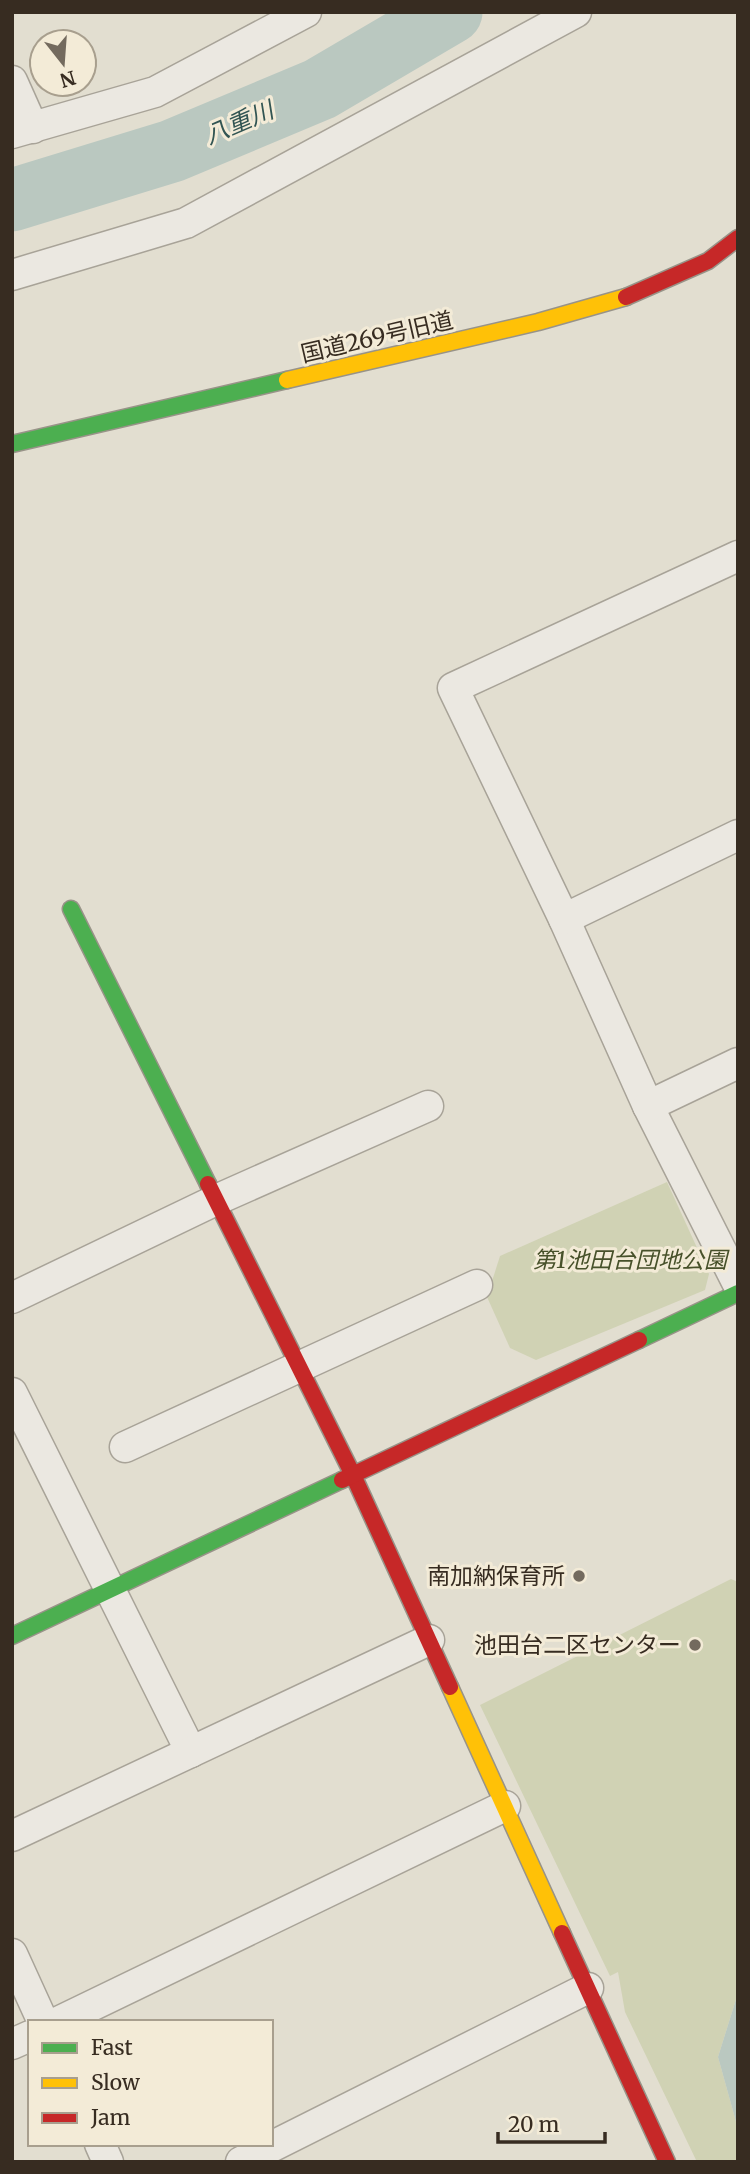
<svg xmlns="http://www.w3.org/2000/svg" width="750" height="2174" font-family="Merriweather,'Noto Sans JP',serif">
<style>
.green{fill:#d0d2b4}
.water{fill:#bac8c0}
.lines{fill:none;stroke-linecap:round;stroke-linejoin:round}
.river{stroke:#bac8c0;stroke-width:63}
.street-casing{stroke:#a8a398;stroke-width:33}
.fast-casing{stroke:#989388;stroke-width:19}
.slow-casing{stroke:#989388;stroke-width:19}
.jam-casing{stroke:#989388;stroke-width:19}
.street{stroke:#ebe8e1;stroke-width:30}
.fast{stroke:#4caf50;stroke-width:16}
.slow{stroke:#ffc107;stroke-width:16}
.jam{stroke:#c62828;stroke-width:16}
.poi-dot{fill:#736a5e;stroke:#f3ebd7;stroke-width:2.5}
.labels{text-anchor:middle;stroke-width:6;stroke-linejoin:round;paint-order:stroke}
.street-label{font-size:23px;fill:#372c21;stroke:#f3ebd7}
.park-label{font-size:23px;font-style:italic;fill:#47512a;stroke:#f3ebd7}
.poi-label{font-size:23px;fill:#372c21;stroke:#f3ebd7;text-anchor:end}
.water-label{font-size:24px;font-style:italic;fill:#325553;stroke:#f3ebd7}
</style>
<rect width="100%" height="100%" fill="#e2ded0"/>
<g class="green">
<polygon points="667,1182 709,1274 705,1290 536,1360 510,1348 487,1297 500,1256"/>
<polygon points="731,1579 738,1582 738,1993 718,2057 738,2129 738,2162 697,2162 625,2012 618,1972 610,1976 480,1705"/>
</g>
<polygon class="water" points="738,1993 738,2129 718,2057"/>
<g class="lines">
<polyline class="river" points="12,200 172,151 320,89 451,12"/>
<g class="street-casing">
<g id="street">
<polyline points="12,81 33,128"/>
<polyline points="12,133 155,92 306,12"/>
<polyline points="12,275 186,223 576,12"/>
<polyline points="738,556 453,688 564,919 648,1106 738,1284"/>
<polyline points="564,919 738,835"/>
<polyline points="648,1106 738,1063"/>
<polyline points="12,1298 216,1200 428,1106"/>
<polyline points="12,1393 191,1752"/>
<polyline points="125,1447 477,1285"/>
<polyline points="12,1836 429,1640"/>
<polyline points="12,1954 43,2022"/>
<polyline points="58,2022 505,1806"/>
<polyline points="12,2044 30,2036"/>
<polyline points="100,2144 108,2162"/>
<polyline points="241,2162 588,1988"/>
</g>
</g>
<g class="fast-casing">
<g id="fast">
<polyline points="12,444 287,380"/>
<polyline points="71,909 208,1184"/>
<polyline points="639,1340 738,1293"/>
<polyline points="12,1636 342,1480"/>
</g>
</g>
<g class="slow-casing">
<g id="slow">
<polyline points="287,380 538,322 626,297"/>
<polyline points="450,1687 562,1933"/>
</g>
</g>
<g class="jam-casing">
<g id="jam">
<polyline points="626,297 708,261 738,238"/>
<polyline points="208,1184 353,1475 450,1687"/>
<polyline points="342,1480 639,1340"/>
<polyline points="562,1933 667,2162"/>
</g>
</g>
<use href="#street" class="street"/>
<use href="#fast" class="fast"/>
<use href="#slow" class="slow"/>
<use href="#jam" class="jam"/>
</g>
<g class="poi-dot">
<circle cx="579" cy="1576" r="7"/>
<circle cx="695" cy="1645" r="7"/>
</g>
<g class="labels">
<g class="street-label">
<text transform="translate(377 337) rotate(-13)" y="8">国道269号旧道</text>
</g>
<g class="park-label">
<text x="630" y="1268">第1池田台団地公園</text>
</g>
<g class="poi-label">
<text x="565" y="1584">南加納保育所</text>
<text x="681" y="1653">池田台二区センター</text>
</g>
<g class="water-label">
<text transform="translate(239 123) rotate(-23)" y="8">八重川</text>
</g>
</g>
<rect width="750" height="2174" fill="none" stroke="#372c21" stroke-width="28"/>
<rect x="28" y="2020" width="245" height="126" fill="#f3ebd7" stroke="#a89f8e" stroke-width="2"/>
<rect x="42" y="2043" width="35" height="10" fill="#4caf50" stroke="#a89f8e" stroke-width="2"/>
<text x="91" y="2055" font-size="21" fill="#372c21">Fast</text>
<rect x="42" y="2078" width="35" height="10" fill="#ffc107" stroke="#a89f8e" stroke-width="2"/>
<text x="91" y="2090" font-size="21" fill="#372c21">Slow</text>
<rect x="42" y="2113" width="35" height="10" fill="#c62828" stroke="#a89f8e" stroke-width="2"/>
<text x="91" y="2125" font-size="21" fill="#372c21">Jam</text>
<g transform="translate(63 63) rotate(163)"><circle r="33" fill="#f3ebd7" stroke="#a89f8e" stroke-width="2"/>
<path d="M0-5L12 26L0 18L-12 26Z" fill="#736a5e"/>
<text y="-10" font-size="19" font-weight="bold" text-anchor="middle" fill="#372c21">N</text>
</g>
<path d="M498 2132v10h107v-10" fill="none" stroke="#372c21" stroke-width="3.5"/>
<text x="508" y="2132" font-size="21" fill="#372c21" stroke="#f3ebd7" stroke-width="5" paint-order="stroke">20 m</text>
</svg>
